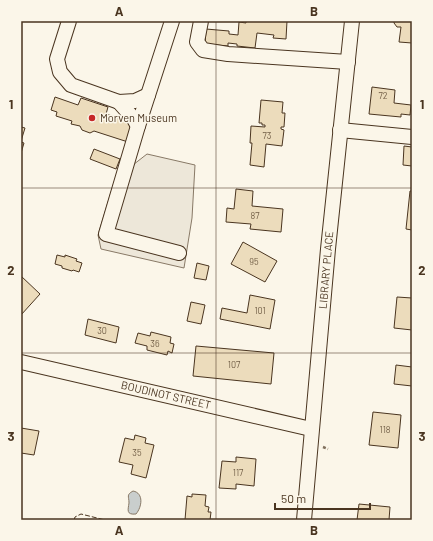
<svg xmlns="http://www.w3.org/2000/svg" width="433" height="541" font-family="Barlow,sans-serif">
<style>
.parking{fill:#ede7d9;stroke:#887966}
.water{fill:#c9cecd;stroke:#887966}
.building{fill:#ecdcbc;stroke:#4a3520}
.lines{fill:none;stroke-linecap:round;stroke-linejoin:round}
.minor-casing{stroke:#4a3520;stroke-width:16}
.path{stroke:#7f6f5c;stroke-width:2.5;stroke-dasharray:3 2;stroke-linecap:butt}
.minor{stroke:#fbf6e9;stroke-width:14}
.fence{stroke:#4a3520;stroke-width:1;stroke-dasharray:5 2;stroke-linecap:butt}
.grid{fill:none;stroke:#4a3520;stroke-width:1;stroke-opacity:0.55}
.poi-dot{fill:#c62828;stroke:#fbf6e9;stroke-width:1.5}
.labels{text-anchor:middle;stroke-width:3;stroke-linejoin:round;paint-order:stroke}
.number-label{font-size:9px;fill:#725f47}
.poi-label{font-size:11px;fill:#4a3520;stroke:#fbf6e9;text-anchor:start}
.street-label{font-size:11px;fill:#4a3520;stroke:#fbf6e9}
.neatline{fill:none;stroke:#4a3520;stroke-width:1.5}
.grid-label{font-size:13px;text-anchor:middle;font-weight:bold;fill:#4a3520}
</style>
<rect width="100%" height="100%" fill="#fbf6e9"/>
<polygon class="parking" points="147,154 195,165 192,218 184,268 101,249 98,235 115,179"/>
<path class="water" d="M 133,491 C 144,493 142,507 136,514 C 126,515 128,510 129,503 C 129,496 126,495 133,491 Z"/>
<g class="building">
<polygon points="246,21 287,21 286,39 273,38 274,35 257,33 255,48 237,46 237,44 228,43 228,46 205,44 206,29 229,31 229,34 238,35 239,22 246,23"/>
<polygon points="394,21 412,21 412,43 399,42 401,27 397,27 394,23"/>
<polygon points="372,87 395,90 394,103 411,105 410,115 401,114 401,117 369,114"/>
<polygon points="55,97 78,105 81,98 108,107 106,114 134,123 128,142 94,131 90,133 82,130 80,126 71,124 72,121 56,116 57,112 51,110"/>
<polygon points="261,100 283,102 282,113 285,113 284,127 281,127 281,129 284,130 282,146 266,144 264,167 250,165 252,143 250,143 251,126 265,127 265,125 262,125 262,123 259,123"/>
<polygon points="21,127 25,128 21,141"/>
<polygon points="21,142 24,143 21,153"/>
<polygon points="404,146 412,147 412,166 403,165"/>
<polygon points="94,149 120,159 116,169 90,159"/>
<polygon points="236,189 253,191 252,206 283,209 281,232 250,229 251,224 226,222 227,208 234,209"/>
<polygon points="410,191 412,191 412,230 406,229"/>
<polygon points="243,242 277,261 265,282 231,264"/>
<polygon points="57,255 65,257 65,255 77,259 76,261 82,263 79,272 73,270 72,271 62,268 62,266 55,264"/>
<polygon points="197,263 209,266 206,280 194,278"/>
<polygon points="21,276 40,294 21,315"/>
<polygon points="250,295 275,300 270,329 220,319 222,308 247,313"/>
<polygon points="397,297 412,298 412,330 394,328"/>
<polygon points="191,302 205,305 201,324 187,321"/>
<polygon points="88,319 119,327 116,343 85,335"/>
<polygon points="151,332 171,337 170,343 174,344 172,353 168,351 167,355 147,350 147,346 135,343 138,333 150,336"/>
<polygon points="196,346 274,353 271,384 193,376"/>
<polygon points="396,365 412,367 412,386 394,384"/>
<polygon points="373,412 401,415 398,448 369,445"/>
<polygon points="21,428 39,431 34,455 21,453"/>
<polygon points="135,435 146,438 145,443 154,445 146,478 131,474 133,465 119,462 125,438 134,440"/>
<polygon points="236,457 256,459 254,486 236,484 236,489 219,488 222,461 236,462"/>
<polygon points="192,494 206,495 205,506 209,507 208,512 211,512 210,520 185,520 187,496 192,497"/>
<polygon points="359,504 390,507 389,520 357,520"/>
</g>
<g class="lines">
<g class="minor-casing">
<g id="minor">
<polyline points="69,21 57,59 60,72 71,85 119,102 135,101 148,95"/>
<polyline points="172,21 138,126 106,234 179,253"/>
<polyline points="201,21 197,42 203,50 228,54 348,62"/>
<polyline points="119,102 134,119 138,126"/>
<polyline points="340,130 412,137"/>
<polyline points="21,362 311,429"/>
<polyline points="304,520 328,249 352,21"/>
</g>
</g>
<polyline class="path" points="323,447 328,449"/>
<use href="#minor" class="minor"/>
<polyline class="fence" points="74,520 75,517 81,514 105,520"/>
</g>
<path class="grid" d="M 216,21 L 216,520M 21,188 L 412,188M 21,353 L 412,353"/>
<circle class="poi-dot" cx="92" cy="118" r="4"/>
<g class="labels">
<g class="number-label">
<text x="383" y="99">72</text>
<text x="267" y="139">73</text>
<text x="255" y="219">87</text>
<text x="254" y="265">95</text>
<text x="260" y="314">101</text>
<text x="102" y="334">30</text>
<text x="155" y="347">36</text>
<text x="234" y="368">107</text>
<text x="385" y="433">118</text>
<text x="137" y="456">35</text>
<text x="238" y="476">117</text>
</g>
<g class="poi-label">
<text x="100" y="122">Morven Museum</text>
</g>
<g class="street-label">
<text transform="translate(326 270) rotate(-85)" y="4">LIBRARY PLACE</text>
<text transform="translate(166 395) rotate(13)" y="4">BOUDINOT STREET</text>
</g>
</g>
<rect width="433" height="541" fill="none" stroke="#fbf6e9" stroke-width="44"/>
<path d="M275 503v6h95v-6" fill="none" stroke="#4a3520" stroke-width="2"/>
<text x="281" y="503" font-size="12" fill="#4a3520" stroke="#fbf6e9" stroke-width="3" paint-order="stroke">50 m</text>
<rect x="22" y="22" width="389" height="497" class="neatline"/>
<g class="grid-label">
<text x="119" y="16">A</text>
<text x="314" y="16">B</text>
<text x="11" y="109">1</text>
<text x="422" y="109">1</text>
<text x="11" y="275">2</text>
<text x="422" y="275">2</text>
<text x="11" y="441">3</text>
<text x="422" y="441">3</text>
<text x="119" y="535">A</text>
<text x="314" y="535">B</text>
</g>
</svg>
